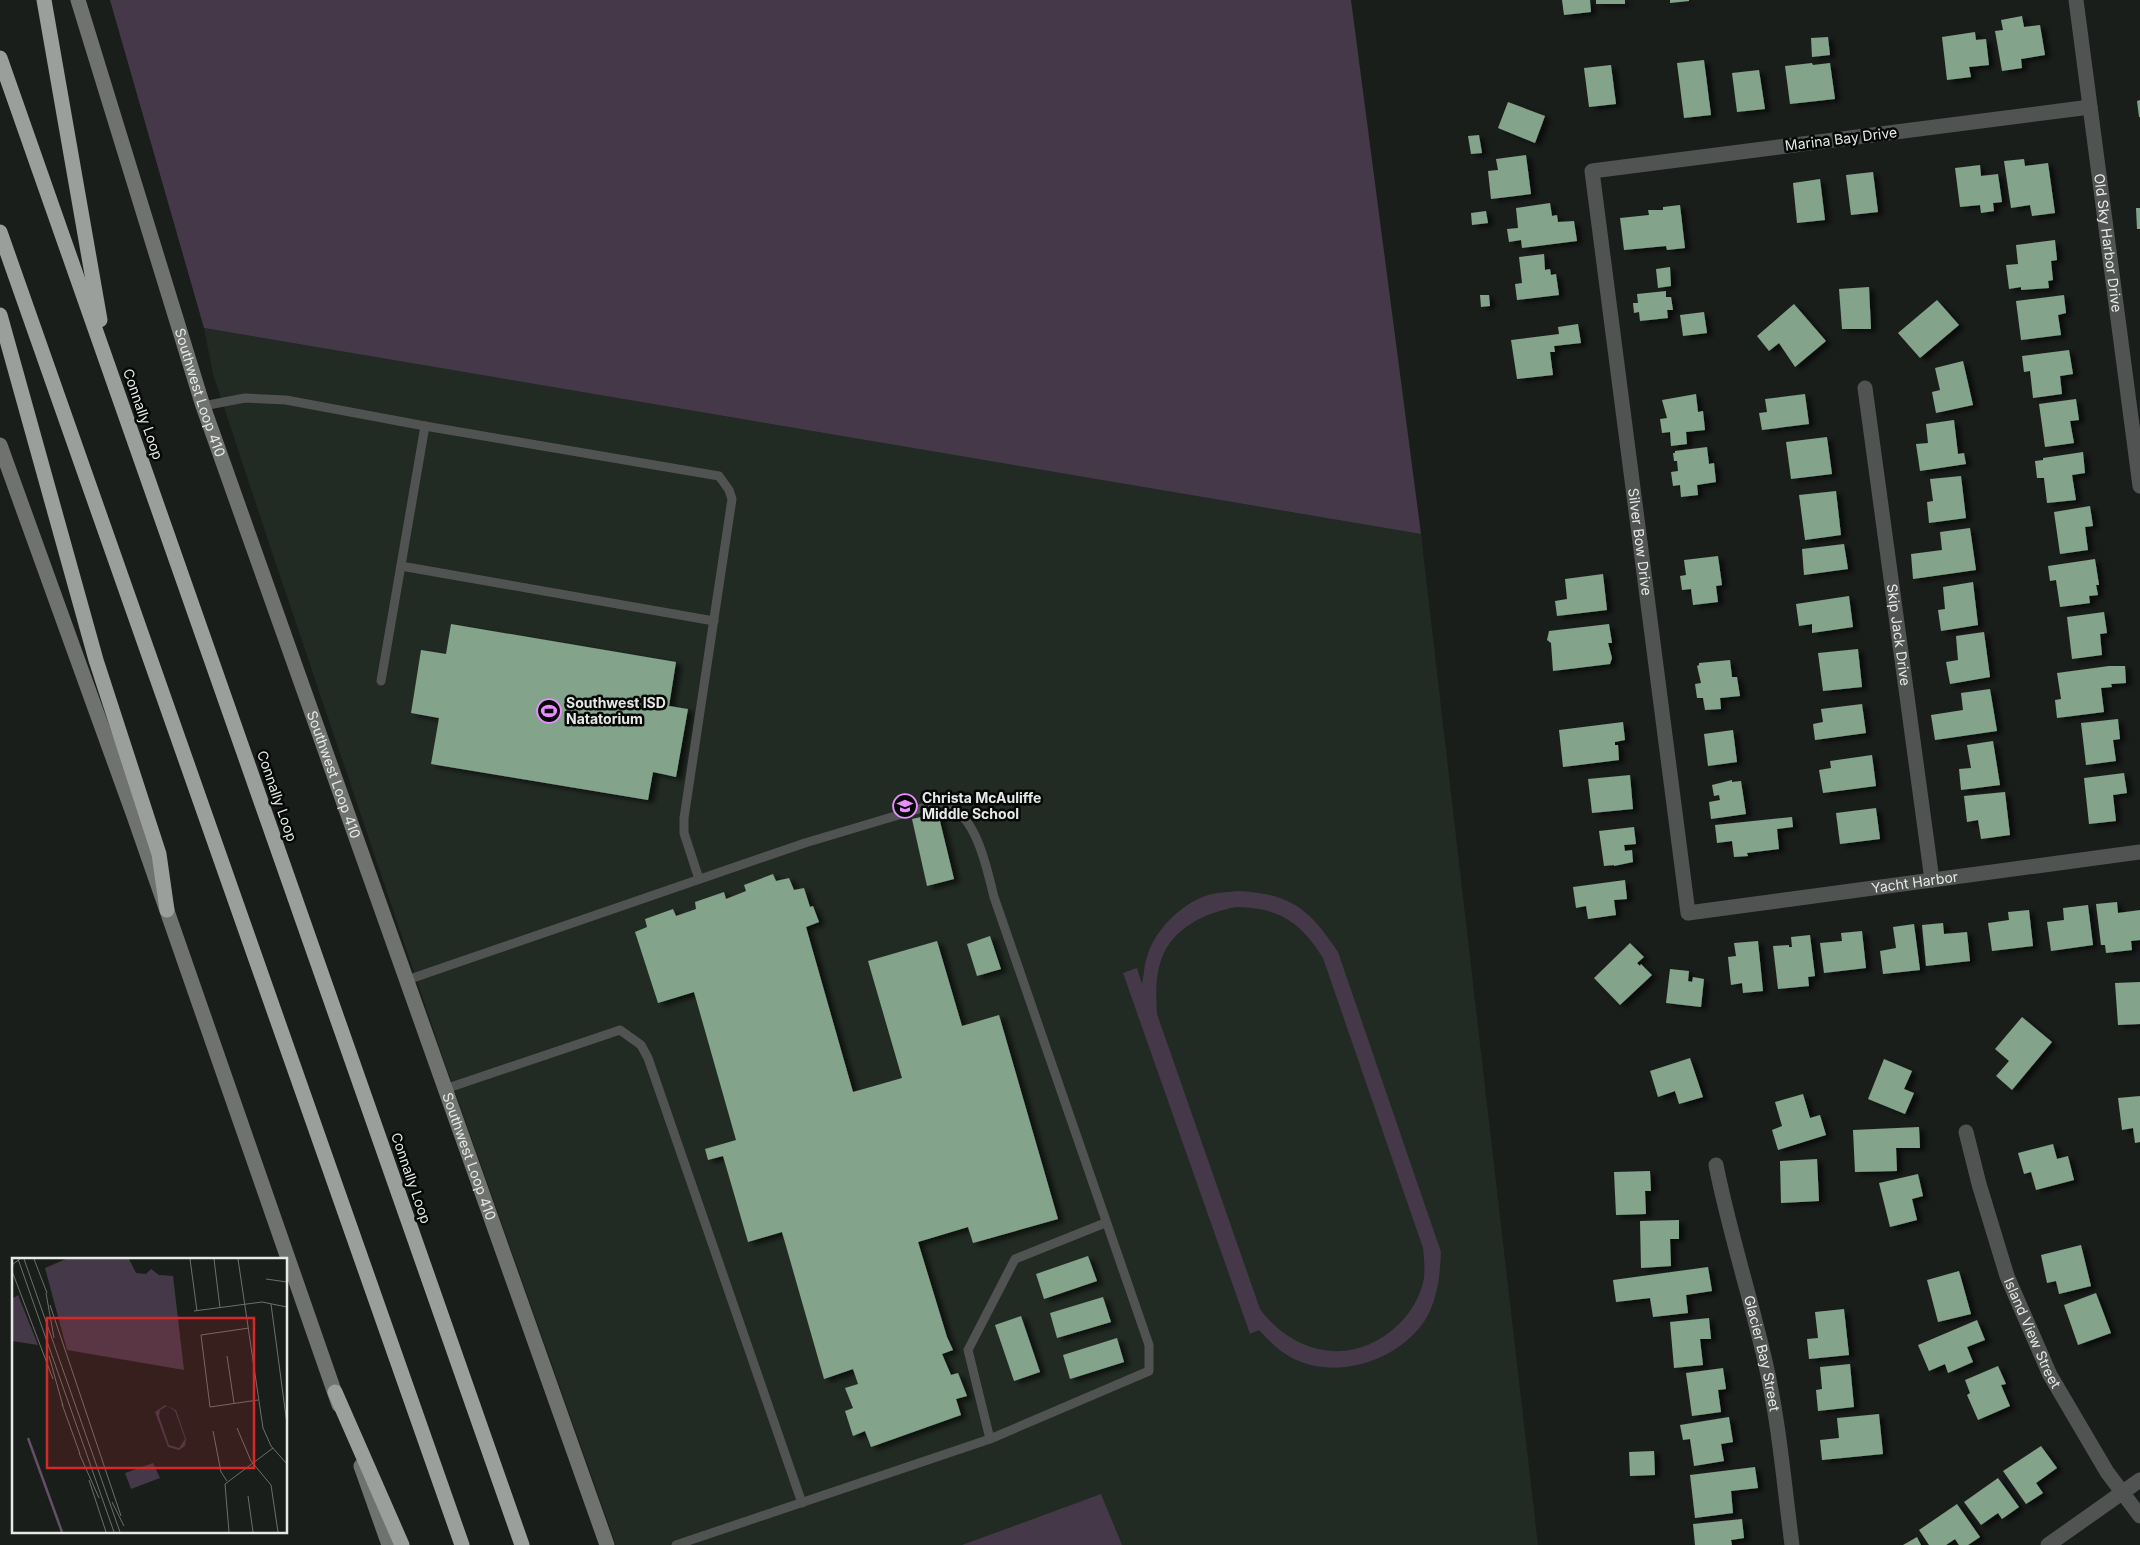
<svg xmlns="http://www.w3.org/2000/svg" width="2140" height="1545" font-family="Inter,sans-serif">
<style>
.built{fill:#212a23}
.green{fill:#453848;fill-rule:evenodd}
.building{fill:#84a38b;filter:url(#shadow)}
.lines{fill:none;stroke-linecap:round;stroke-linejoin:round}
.service{stroke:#515352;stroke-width:9}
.minor{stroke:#515352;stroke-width:15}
.secondary{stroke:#6f726f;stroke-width:15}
.motorway{stroke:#9a9f9b;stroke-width:15}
.labels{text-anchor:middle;stroke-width:5;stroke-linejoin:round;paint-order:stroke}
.street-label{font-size:14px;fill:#e6e9e6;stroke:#060807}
.poi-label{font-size:14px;font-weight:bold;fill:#e6e9e6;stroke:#060807;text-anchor:start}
.inset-river{fill:none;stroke:#644e69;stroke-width:2.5}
.inset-road{fill:none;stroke:#6c6f6c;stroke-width:1}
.view{fill:#d62828;fill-opacity:0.15;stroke:#d62828;stroke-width:2.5}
.inset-edge{fill:none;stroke:#e6e9e6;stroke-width:2.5}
</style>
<defs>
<filter id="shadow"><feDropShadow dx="5.5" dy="3" stdDeviation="2.5" flood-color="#0009"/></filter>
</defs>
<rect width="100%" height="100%" fill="#1a1e1b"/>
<polygon class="built" points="204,328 1421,534 1538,1545 616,1545 443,1058 273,555 213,374"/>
<g class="green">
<polygon points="110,0 1351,0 1421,534 204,328"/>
<path d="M 1240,891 C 1292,894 1310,910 1338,952 L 1441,1252 C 1440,1275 1438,1295 1428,1315 C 1404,1359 1339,1381 1294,1359 C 1280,1352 1270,1342 1259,1330 L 1250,1334 L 1123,973 L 1137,968 L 1142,984 C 1144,975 1144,965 1147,957 C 1154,931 1180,905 1205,896 C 1216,892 1228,892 1240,891 ZM 1237,907 C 1279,908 1301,922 1323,958 L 1423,1248 C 1424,1258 1425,1268 1424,1278 C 1421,1295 1411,1313 1398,1325 C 1354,1367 1295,1356 1260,1309 L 1157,1014 C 1156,996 1155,978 1161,960 C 1172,928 1206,912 1237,907 Z"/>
<polygon points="1101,1494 1122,1545 962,1545"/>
</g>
<g class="building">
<polygon points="1562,0 1590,0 1591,12 1564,15"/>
<rect x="1596" y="0" width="29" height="4"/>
<polygon points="1670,0 1689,0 1689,1 1670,3"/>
<polygon points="2022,16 2024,27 2040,25 2045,55 2021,59 2022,68 2002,71 1995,31 2003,30 2001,20"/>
<polygon points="1975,32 1976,40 1986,39 1989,65 1969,67 1971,77 1947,80 1942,37"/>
<polygon points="1828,37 1830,55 1812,57 1811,38"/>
<polygon points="1704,60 1711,115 1684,118 1677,63"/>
<polygon points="1812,63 1813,65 1830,63 1835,99 1790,104 1785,66"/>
<polygon points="1611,65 1616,104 1589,107 1584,68"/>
<polygon points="1759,70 1765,109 1737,112 1732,73"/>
<polygon points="2140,100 2140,117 2139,117 2137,101"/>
<polygon points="1508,102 1545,116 1535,143 1498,128"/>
<polygon points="1479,135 1482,153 1471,154 1468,136"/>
<polygon points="1526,155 1531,194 1491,199 1488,171 1498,170 1496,159"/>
<polygon points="2024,159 2025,166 2048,163 2055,213 2032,216 2030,205 2011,208 2004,161"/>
<polygon points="1980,165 1981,176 1998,174 2002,202 1993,203 1994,211 1981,213 1980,205 1960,207 1955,168"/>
<polygon points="1873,172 1878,212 1851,215 1846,175"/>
<polygon points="1820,179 1825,220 1797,223 1793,183"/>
<polygon points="1550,203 1552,216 1557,215 1558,222 1574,221 1577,241 1522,248 1521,240 1509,242 1507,229 1518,228 1516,208"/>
<polygon points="1680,205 1685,248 1667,250 1666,246 1624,250 1620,218 1649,215 1648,210 1663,210 1663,207"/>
<polygon points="2136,208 2140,208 2140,229 2137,229"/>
<polygon points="1486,211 1488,223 1472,225 1471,213"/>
<polygon points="2055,240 2057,260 2051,261 2053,280 2048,281 2049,288 2021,290 2021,287 2009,289 2006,265 2018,264 2016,245"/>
<polygon points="1544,254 1545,270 1550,269 1551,275 1556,274 1559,295 1517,300 1515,284 1522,283 1519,257"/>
<polygon points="1670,267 1671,286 1658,288 1656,269"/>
<polygon points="1869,287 1871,329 1842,329 1839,289"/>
<polygon points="1666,291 1666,297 1671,297 1673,310 1667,310 1668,318 1640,321 1639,312 1634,313 1633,303 1638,303 1637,294"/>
<polygon points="1480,295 1489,295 1490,306 1481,307"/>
<polygon points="2064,295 2066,313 2058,315 2061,335 2021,340 2016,301"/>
<polygon points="1937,300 1959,325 1920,358 1898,333"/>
<polygon points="1794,304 1826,341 1795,367 1779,343 1769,351 1757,336"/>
<polygon points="1704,312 1707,333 1683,336 1680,315"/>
<polygon points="1578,324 1581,343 1554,346 1555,352 1550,352 1553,375 1517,379 1511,340 1559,334 1558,327"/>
<polygon points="2069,350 2073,374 2060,376 2062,394 2033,398 2030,371 2024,372 2022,356"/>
<polygon points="1963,361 1973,405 1936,413 1932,392 1940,390 1935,368"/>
<polygon points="1696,394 1698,412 1703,411 1705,430 1686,432 1687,444 1671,446 1670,432 1662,433 1660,419 1667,418 1662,400"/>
<polygon points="1805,394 1809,424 1762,430 1759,413 1767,412 1765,399"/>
<polygon points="2076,399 2079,420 2070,421 2074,443 2045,447 2039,404"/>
<polygon points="1954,420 1958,454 1964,453 1966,464 1920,471 1916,444 1928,443 1926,424"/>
<polygon points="1827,437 1832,474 1791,479 1786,442"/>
<polygon points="1707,447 1709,464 1714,463 1716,482 1697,485 1698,495 1681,497 1680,485 1673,486 1671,472 1678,471 1677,461 1674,461 1673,453 1675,453 1675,451"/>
<polygon points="2083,452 2085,473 2072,475 2076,500 2047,503 2044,478 2037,478 2035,461 2043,460 2043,458"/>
<polygon points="1961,476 1966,518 1929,523 1927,502 1933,501 1930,479"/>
<polygon points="1836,491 1841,535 1805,540 1799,495"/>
<polygon points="2090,506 2093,526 2085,527 2088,550 2060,554 2054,512"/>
<polygon points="1970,528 1976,570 1913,579 1911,554 1942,550 1940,532"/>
<polygon points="1844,544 1848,569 1804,575 1802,549"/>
<polygon points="1718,556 1722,585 1716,586 1718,602 1693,605 1691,589 1682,590 1680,576 1686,575 1684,560"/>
<polygon points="2095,559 2099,585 2096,585 2098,595 2089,596 2090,603 2060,607 2056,580 2050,581 2048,566"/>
<polygon points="1603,574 1607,610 1557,616 1555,601 1567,599 1565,579"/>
<polygon points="1973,582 1978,625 1941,631 1938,610 1945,609 1943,587"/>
<polygon points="1849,596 1853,627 1812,633 1812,624 1799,626 1796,604"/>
<polygon points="2104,612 2107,633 2100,634 2102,655 2072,659 2067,617"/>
<polygon points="451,624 676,662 669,706 688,709 676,777 653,772 648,800 431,764 439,718 411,713 421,650 446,654"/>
<polygon points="1609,624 1612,643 1608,643 1612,658 1610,664 1553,671 1551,643 1547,640 1549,631"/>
<polygon points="1984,632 1990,677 1950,684 1946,662 1958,660 1956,636"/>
<polygon points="1858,649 1862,687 1823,691 1818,653"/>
<polygon points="1730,660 1732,677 1737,677 1740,696 1720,698 1721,709 1705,710 1703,698 1697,698 1695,684 1701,683 1697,666 1699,665 1699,663"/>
<polygon points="2109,666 2125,666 2126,683 2111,684 2112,687 2101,688 2104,712 2057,718 2055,700 2061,699 2057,673"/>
<polygon points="1990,689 1997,731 1935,740 1931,715 1963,710 1961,693"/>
<polygon points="1862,704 1866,733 1815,740 1813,724 1823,722 1821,709"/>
<polygon points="2118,719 2120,739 2113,740 2116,761 2086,765 2081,723"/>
<polygon points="1623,722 1625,740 1615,742 1615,745 1618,745 1619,760 1563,767 1559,730"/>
<polygon points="1733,730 1737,762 1708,766 1704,734"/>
<polygon points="1993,741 2000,785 1961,790 1959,769 1971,768 1967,745"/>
<polygon points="1872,755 1876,786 1823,793 1819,770 1831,768 1830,761"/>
<polygon points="2124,773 2127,793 2113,795 2116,821 2089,824 2084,778"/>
<polygon points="1630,775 1633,809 1592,813 1588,779"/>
<polygon points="1732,780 1732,782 1741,781 1746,814 1711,819 1709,802 1720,800 1719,795 1714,796 1712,785"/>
<polygon points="2005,792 2010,835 1981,839 1978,820 1967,822 1964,796"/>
<polygon points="1876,808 1880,839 1840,844 1836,813"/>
<polygon points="938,813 954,879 927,886 912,819"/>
<polygon points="1792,817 1793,827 1777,829 1779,849 1747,853 1748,856 1734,857 1732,841 1717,843 1715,825"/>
<polygon points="1634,827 1636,844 1624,845 1625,851 1632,850 1633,862 1614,866 1614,865 1604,866 1599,831"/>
<polygon points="773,874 776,881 789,878 794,890 804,888 810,907 813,906 819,922 806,927 853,1092 902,1078 868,961 937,941 962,1026 999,1015 1058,1219 973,1243 968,1227 918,1242 947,1337 953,1350 942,1354 951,1375 958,1373 967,1396 956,1399 961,1415 871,1447 865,1431 853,1436 845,1411 853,1408 845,1388 858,1384 853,1369 824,1379 782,1232 748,1242 723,1156 708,1160 705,1149 736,1140 694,992 658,1003 635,932 647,927 645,919 673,909 676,916 696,909 695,902 724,892 726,899 746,891 744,885"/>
<polygon points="1625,880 1627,899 1614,900 1616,915 1588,919 1586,906 1576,908 1573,887"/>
<polygon points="2117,902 2118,913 2140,910 2140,940 2131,941 2132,950 2106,953 2105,945 2101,945 2096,904"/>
<polygon points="2088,905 2093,945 2051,951 2047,922 2064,920 2063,908"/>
<polygon points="2029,910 2033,946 1992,951 1988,923 2009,920 2008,912"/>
<polygon points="1943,923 1944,934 1967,932 1970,961 1926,966 1922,925"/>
<polygon points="1914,924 1920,970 1883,974 1880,951 1896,948 1893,927"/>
<polygon points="1862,931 1866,968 1824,973 1820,943 1842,941 1841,933"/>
<polygon points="1810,935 1815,976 1808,977 1809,986 1778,989 1773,946 1789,945 1789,947 1792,947 1791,937"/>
<polygon points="990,936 1001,969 977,976 967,944"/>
<polygon points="1758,941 1763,991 1743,993 1742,983 1731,985 1728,957 1736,956 1734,943"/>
<polygon points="1630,943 1644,957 1637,963 1640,966 1641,964 1652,975 1620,1005 1594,978"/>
<polygon points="1670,969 1689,971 1688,981 1692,982 1693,977 1704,979 1701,1007 1666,1003"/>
<polygon points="2140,982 2140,1024 2118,1025 2115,983"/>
<polygon points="2022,1017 2052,1042 2012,1090 1996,1076 2009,1061 1995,1049"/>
<polygon points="1690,1058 1703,1097 1679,1104 1675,1091 1658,1097 1650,1071"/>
<polygon points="1884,1059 1912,1071 1904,1089 1914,1093 1905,1114 1868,1099"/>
<polygon points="1803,1094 1810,1118 1820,1115 1826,1135 1778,1150 1772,1130 1782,1126 1775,1102"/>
<polygon points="2140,1096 2140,1142 2135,1143 2133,1128 2122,1130 2118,1098"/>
<polygon points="1919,1127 1920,1148 1896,1148 1897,1171 1855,1172 1853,1130"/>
<polygon points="2053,1144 2057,1159 2068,1156 2074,1180 2036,1190 2031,1172 2024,1174 2018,1153"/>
<polygon points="1817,1159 1819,1201 1781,1203 1780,1161"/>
<polygon points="1650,1171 1651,1191 1645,1191 1646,1214 1616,1215 1614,1172"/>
<polygon points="1918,1174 1923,1196 1912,1199 1917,1220 1890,1227 1879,1183"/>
<polygon points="1679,1220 1679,1239 1670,1239 1671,1266 1641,1268 1640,1221"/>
<polygon points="2081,1245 2091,1286 2059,1294 2056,1281 2047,1283 2041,1255"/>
<polygon points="1088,1256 1097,1281 1044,1299 1036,1274"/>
<polygon points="1708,1267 1712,1291 1686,1295 1688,1313 1653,1317 1650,1298 1616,1302 1613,1280"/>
<polygon points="1959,1271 1971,1314 1938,1322 1927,1280"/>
<polygon points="2096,1293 2111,1333 2078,1345 2064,1305"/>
<polygon points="1103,1297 1111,1322 1057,1338 1050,1313"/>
<polygon points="1844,1309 1849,1355 1809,1359 1807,1339 1818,1338 1815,1312"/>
<polygon points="1021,1316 1040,1372 1014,1381 995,1325"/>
<polygon points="1709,1318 1711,1339 1700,1339 1703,1365 1674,1368 1670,1322"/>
<polygon points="1977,1320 1985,1340 1967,1347 1973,1362 1948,1373 1945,1364 1929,1371 1918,1345"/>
<polygon points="1117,1338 1124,1362 1070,1379 1063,1355"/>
<polygon points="1850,1364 1854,1407 1818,1411 1816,1390 1822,1389 1820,1367"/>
<polygon points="1998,1366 2006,1384 2001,1385 2010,1406 1978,1420 1967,1395 1970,1393 1965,1380"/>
<polygon points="1723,1368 1726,1389 1718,1390 1721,1412 1692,1416 1686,1373"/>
<polygon points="1879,1414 1883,1454 1822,1460 1820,1440 1839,1438 1837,1418"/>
<polygon points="1729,1417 1733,1442 1721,1444 1724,1461 1694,1466 1690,1439 1683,1440 1680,1425"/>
<polygon points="2041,1446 2057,1468 2036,1483 2043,1493 2026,1504 2003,1471"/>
<polygon points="1654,1451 1655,1475 1630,1476 1629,1452"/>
<polygon points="1755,1467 1758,1488 1731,1491 1733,1513 1695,1518 1690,1475"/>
<polygon points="1998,1478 2019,1507 2002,1519 1998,1513 1981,1525 1964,1502"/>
<polygon points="1957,1504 1980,1537 1968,1545 1959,1545 1955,1539 1946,1545 1929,1545 1919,1530"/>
<polygon points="1742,1519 1744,1538 1731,1540 1732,1545 1695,1545 1693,1524"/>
<polygon points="1917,1537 1921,1545 1903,1545"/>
</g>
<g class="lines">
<g class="service">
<polyline points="203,406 245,398 286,400 425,426 719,476 729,490 732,499 684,818 684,833 699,879"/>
<polyline points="401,566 714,621"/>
<polyline points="381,681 425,426"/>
<path d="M 407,980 L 805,843 L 942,802 C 977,814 986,866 994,897 L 1149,1345 L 1149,1371 L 990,1439 L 676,1545"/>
<polyline points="445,1089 620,1030 641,1045 648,1058 802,1503"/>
<polyline points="990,1439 968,1350 1015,1259 1105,1223"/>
</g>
<g class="minor">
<path id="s1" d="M 2076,0 L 2140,486"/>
<path id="s2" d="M 2090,107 L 1592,171 L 1688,913 L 2140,852"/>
<path id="s3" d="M 1865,388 L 1932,880"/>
<path id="s4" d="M 1966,1132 L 1979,1184 L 2007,1276 L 2050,1375 L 2107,1472 L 2140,1516"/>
<path id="s5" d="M 1716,1165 C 1729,1231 1750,1295 1765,1361 C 1779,1421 1784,1484 1792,1545"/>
<polyline points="2048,1545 2140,1480"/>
</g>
<g class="secondary">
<path id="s6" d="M 78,0 L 203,406 L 607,1545"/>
<polyline points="0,445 134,816 339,1405"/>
<polyline points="361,1466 389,1545"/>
</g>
<g class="motorway">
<polyline points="44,0 100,320"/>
<polyline points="0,58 522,1545"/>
<polyline points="0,232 462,1545"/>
<polyline points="0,315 96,660 159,854 167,910"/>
<polyline points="335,1392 402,1545"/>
</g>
</g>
<defs>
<g id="stadium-ring" transform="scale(1.25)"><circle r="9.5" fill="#060807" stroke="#e98efe" stroke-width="1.5"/><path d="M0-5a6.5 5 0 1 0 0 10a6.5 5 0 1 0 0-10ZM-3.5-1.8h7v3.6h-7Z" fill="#e98efe"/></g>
<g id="school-ring" transform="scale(1.25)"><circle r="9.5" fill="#060807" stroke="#e98efe" stroke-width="1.5"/><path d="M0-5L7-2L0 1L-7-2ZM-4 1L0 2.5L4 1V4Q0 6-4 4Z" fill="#e98efe"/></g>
</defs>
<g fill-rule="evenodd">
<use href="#stadium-ring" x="549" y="711"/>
<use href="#school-ring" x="905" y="806"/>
</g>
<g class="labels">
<g class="street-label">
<text transform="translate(1841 139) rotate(-7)" y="5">Marina Bay Drive</text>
<text dy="5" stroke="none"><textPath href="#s1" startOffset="245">Old Sky Harbor Drive</textPath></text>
<text dy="5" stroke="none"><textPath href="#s6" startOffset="411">Southwest Loop 410</textPath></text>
<text transform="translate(143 414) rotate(71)" y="5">Connally Loop</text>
<text dy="5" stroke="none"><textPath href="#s2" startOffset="876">Silver Bow Drive</textPath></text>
<text dy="5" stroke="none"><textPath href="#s3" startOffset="249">Skip Jack Drive</textPath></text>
<text dy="5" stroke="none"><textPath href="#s6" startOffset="816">Southwest Loop 410</textPath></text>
<text transform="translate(277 796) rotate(71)" y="5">Connally Loop</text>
<text dy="5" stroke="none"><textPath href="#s2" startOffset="1479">Yacht Harbor</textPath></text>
<text dy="5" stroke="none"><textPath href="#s6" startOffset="1221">Southwest Loop 410</textPath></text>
<text transform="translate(411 1178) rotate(71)" y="5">Connally Loop</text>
<text dy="5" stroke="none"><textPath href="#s4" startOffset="212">Island View Street</textPath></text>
<text dy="5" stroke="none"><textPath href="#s5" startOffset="194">Glacier Bay Street</textPath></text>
</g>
<g class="poi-label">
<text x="566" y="708">Southwest ISD<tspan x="566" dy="16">Natatorium</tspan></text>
<text x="922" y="803">Christa McAuliffe<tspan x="922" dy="16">Middle School</tspan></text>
</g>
</g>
<g transform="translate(12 1258)">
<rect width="275" height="275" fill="#1a1e1b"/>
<path d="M 54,1 L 117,1 L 124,15 L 134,16 L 139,11 L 147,17 L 161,18 L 172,112 L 55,92 L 33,10 ZM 6,37 L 26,87 L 0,83 L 0,41 ZM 153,147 L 164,152 L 174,181 L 173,188 L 167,192 L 156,189 L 143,154 ZM 155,148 L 163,153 L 173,181 L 167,190 L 157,187 L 147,158 L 148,152 ZM 141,205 L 148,220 L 119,231 L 113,215 Z" fill="#453848" fill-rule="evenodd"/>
<path class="inset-river" d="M 16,180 L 50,274"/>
<path class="inset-road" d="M 6,1 L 102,274M 12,1 L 108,274M 22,1 L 35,35M 178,1 L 185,53M 202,1 L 208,50M 226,1 L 251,170 L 259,188 L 275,206M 0,13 L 41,121M 0,13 L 1,6 L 8,1M 254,21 L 275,24M 34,35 L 42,80M 259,46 L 275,166M 38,47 L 109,258M 182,53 L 250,44 L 275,49M 237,70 L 189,77 L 198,149 L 246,142M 37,98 L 51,148M 215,98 L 222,145M 50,146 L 68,196M 225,170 L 239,203 L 259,227 L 266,274M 201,173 L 209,214 L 215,223M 67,195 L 87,240M 77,222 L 94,274M 236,238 L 241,274M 100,244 L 112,268M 217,274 L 213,226 L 261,190"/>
<path class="view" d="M 35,60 L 242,60 L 242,210 L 35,210 Z"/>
<rect width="275" height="275" class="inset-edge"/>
</g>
</svg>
